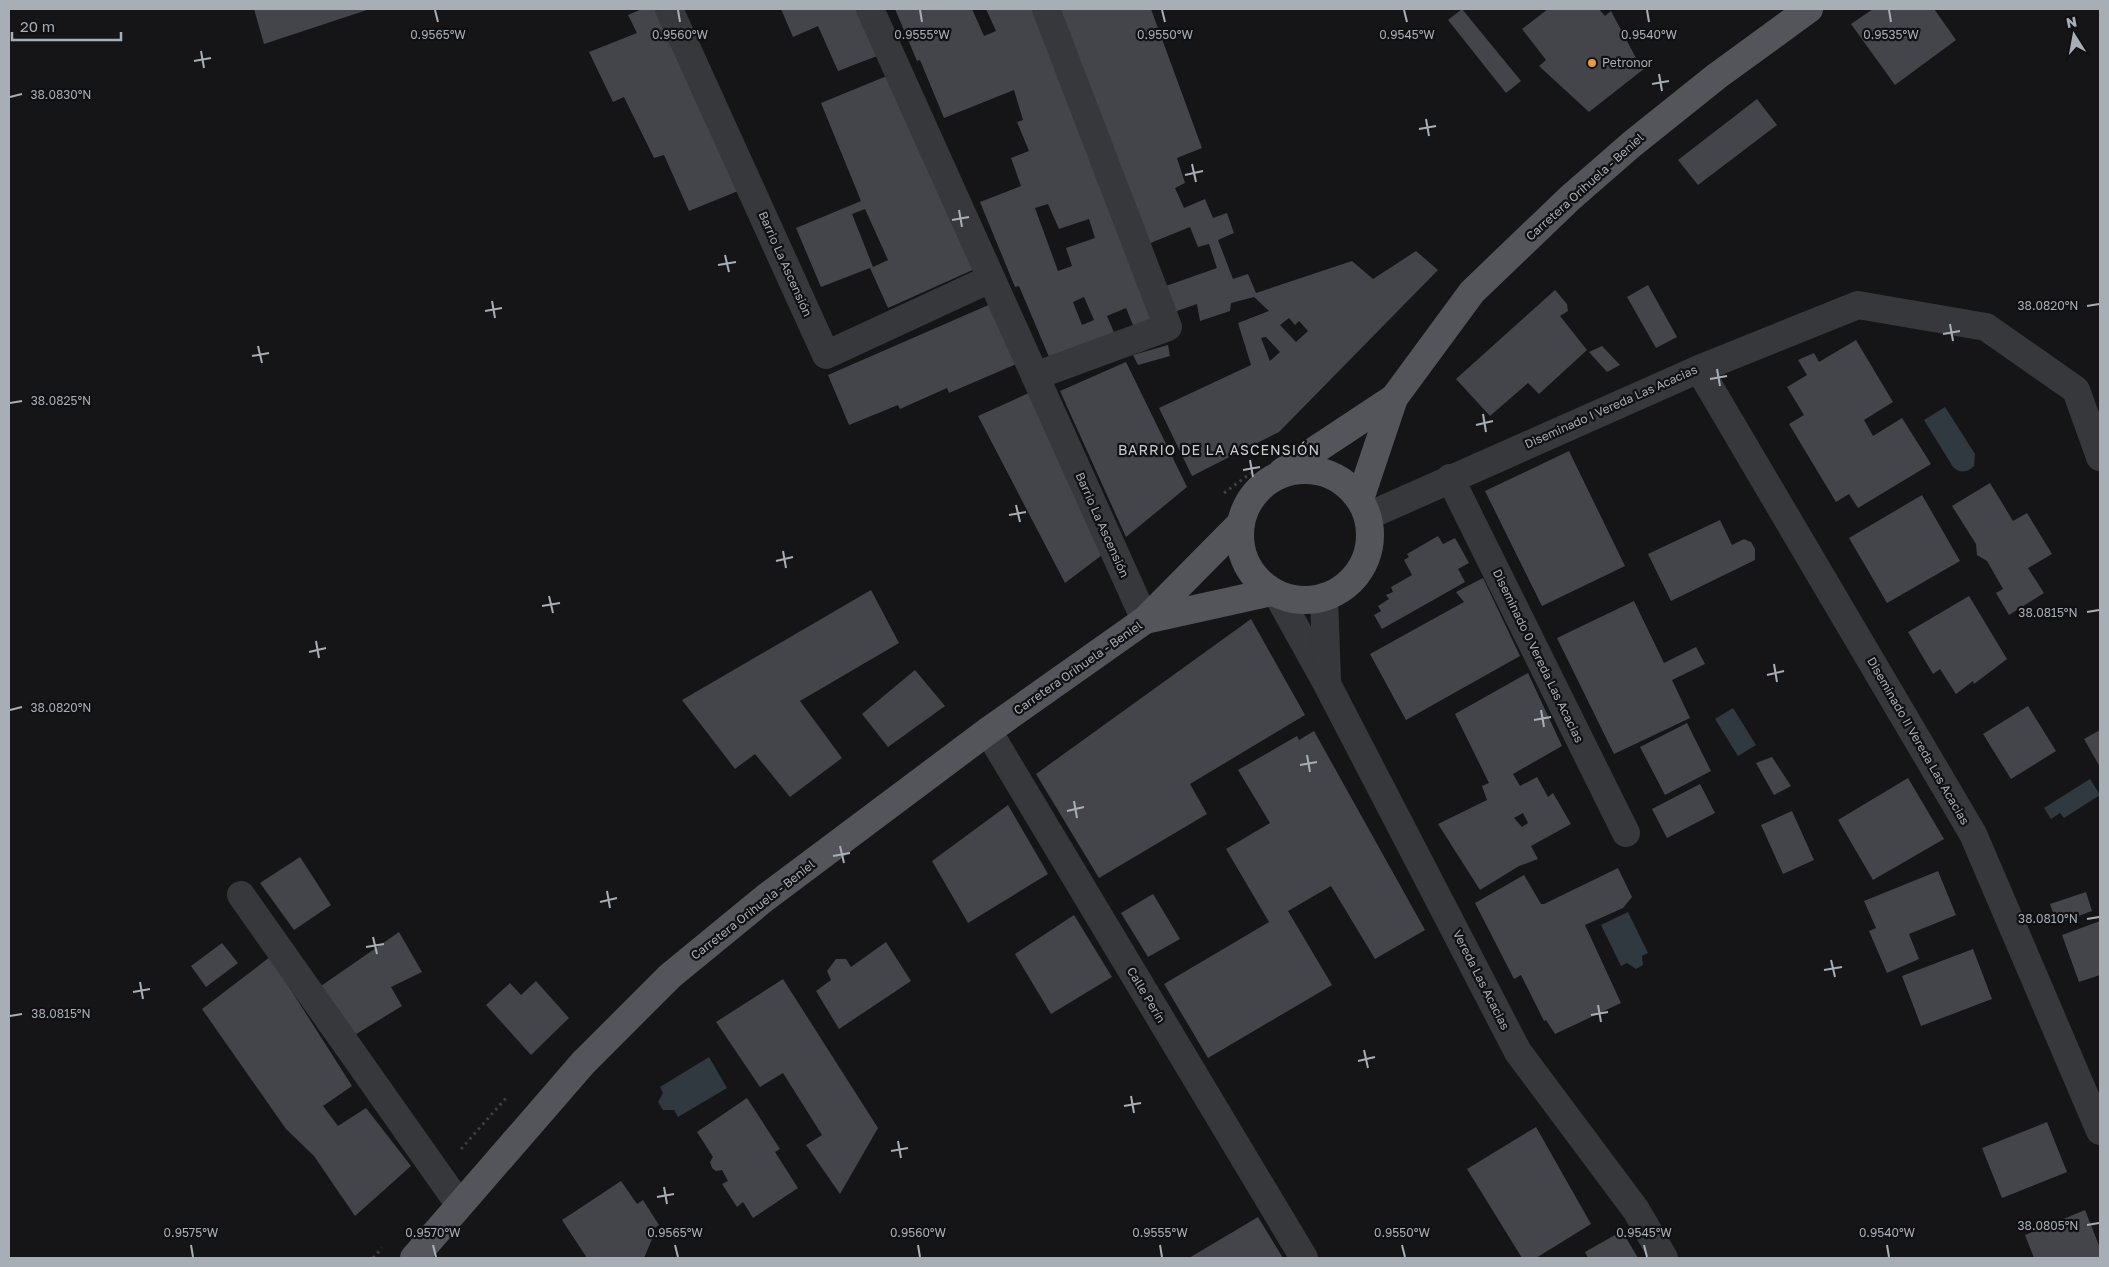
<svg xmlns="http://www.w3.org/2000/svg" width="2109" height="1267" font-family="'Golos Text',sans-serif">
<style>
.water{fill:#2f393f}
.building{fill:#44454a;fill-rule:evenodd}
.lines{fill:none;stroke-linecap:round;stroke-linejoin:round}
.path{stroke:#3c3f42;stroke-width:3;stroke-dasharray:2.5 4;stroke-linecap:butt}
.minor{stroke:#36383b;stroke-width:28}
.major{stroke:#53555a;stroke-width:28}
.ticks{fill:none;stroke:#a8aeb6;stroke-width:2}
.poi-dot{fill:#e59e3f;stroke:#101012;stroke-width:2}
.labels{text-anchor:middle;stroke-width:4.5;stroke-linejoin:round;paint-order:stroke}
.poi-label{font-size:12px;fill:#a8aeb6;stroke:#101012;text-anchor:start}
.street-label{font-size:12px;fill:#a8aeb6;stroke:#101012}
.neighbourhood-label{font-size:14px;letter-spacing:1px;fill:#c9ccd2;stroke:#101012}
.ticks-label{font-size:12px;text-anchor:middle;fill:#a8aeb6;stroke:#101012;stroke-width:4.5;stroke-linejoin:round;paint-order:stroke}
</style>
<rect width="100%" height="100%" fill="#151517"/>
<g class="water">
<path d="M 1945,407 L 1975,454 L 1974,466 C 1968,472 1960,474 1953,467 L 1924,420 Z"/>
<polygon points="1733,708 1756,745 1738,756 1715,719"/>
<polygon points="2090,779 2100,795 2064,818 2060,813 2051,819 2044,808"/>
<polygon points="1628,912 1648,953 1642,956 1643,965 1636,969 1627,963 1621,966 1601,925"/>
<polygon points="709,1057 727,1088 678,1117 674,1110 663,1110 658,1102 663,1093 660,1087"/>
</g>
<g class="building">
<polygon points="254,9 370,9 264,44"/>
<polygon points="642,9 662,9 738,191 689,211 664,155 654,158 624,97 613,102 589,52 637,33 628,15"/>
<polygon points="781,9 866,9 885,53 838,71 818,26 793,37"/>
<path d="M 895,9 L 972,9 L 984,36 L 996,31 L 986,9 L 1033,9 L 1154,321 L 1135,330 L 1126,308 L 1107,316 L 1116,337 L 1052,364 L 1019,286 L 1015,287 L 980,202 L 1021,186 L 1011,158 L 1029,151 L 1017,122 L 1023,120 L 1014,90 L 944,118 L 920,60 L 917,61 ZM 1048,204 L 1059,229 L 1089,219 L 1095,238 L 1066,248 L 1072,266 L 1058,271 L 1035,208 ZM 1084,297 L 1094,320 L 1082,325 L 1073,302 Z"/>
<path d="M 1056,9 L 1151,9 L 1202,148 L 1177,158 L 1185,183 L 1175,188 L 1184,208 L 1205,199 L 1213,218 L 1227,213 L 1234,233 L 1218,240 L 1233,279 L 1248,274 L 1256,293 L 1352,261 L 1373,279 L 1416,251 L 1438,270 L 1279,432 L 1192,476 L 1159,408 L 1251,365 L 1238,323 L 1269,311 L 1254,297 L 1231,303 L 1230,311 L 1200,321 L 1197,304 L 1174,312 L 1163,287 L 1217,268 L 1209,244 L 1198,247 L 1190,227 L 1148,244 ZM 1289,318 L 1295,325 L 1299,321 L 1308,331 L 1296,342 L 1280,325 ZM 1266,337 L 1280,352 L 1270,361 L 1261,338 Z"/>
<polygon points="1462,9 1521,81 1506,93 1448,20"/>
<polygon points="1548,9 1599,9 1605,16 1611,11 1636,58 1645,68 1589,112 1539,66 1546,60 1522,29"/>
<polygon points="1873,9 1934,9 1956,40 1895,85 1851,24"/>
<path d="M 894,73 L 977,268 L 888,308 L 870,268 L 821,287 L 796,228 L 861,201 L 821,103 ZM 865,209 L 888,260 L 873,267 L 852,214 Z"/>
<polygon points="1757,99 1777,125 1698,185 1678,160"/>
<polygon points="1648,285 1677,337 1656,348 1627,297"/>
<polygon points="1555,290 1567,304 1568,311 1560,316 1587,350 1539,394 1528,383 1490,416 1456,379"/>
<polygon points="993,303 1023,361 949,393 947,388 900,409 898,405 849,425 828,375"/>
<polygon points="1856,340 1893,402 1864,420 1873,436 1902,418 1931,464 1858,508 1849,494 1836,502 1789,424 1804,415 1787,387 1807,375 1798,360 1814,353 1819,362"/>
<polygon points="1168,345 1170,356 1138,365 1133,355"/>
<polygon points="1602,346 1620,365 1607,372 1589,352"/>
<polygon points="1126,362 1187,487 1126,537 1060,391"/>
<polygon points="1031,392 1106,552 1065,583 978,416"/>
<polygon points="1569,451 1625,566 1542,606 1485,491"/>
<polygon points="1990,483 2013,521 2027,513 2052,554 2028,568 2044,593 2009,615 1996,593 2003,589 1987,561 1977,555 1976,544 1952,506"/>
<polygon points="1922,495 1960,561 1887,603 1849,538"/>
<polygon points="1720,520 1732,545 1744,539 1751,542 1755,549 1755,560 1671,601 1648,554"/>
<polygon points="1438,536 1443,544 1455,538 1469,563 1458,569 1465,582 1382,629 1374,615 1381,611 1378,606 1389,599 1386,595 1393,592 1391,587 1412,575 1404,560 1409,557 1407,554"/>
<polygon points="1483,578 1520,656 1406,720 1370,654 1464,602 1456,592"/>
<polygon points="871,590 899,643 800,701 842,758 790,797 755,754 735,769 682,700"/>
<polygon points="1969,596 2007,659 1974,684 1973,681 1956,694 1940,669 1933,674 1908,632"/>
<polygon points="1634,601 1664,663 1696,647 1705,664 1672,680 1690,718 1614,754 1557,638"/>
<polygon points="1251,619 1305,715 1190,784 1207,814 1099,878 1036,774"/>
<polygon points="915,670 945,706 888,747 862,714"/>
<path d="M 1528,673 L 1562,746 L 1513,774 L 1520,786 L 1537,777 L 1548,797 L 1553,793 L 1571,824 L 1531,846 L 1538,859 L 1519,866 L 1480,890 L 1438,824 L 1487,800 L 1482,786 L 1489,783 L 1455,714 ZM 1523,813 L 1528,823 L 1522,827 L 1514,818 Z"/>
<polygon points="2028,706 2056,751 2011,779 1983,734"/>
<polygon points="1687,723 1711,771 1665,795 1640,747"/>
<polygon points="2100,730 2100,767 2084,739"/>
<polygon points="1314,731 1425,930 1375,959 1331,886 1288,911 1332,985 1208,1058 1164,984 1269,922 1226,849 1270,823 1238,770 1297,736 1299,740"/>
<polygon points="1772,757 1791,786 1774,795 1756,763"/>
<polygon points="1908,778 1944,839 1873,880 1838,820"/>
<polygon points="1700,784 1715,813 1667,838 1652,809"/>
<polygon points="1008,805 1048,874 968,923 932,861"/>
<polygon points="1792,811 1814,860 1783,874 1761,825"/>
<polygon points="300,857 331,905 294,930 260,883"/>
<polygon points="1618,868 1632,897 1623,908 1585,925 1621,1003 1555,1034 1546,1020 1544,1021 1521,975 1514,979 1475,903 1524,875 1541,904 1544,904"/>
<polygon points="1938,871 1956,915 1909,934 1919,959 1887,973 1869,931 1876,928 1864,901"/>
<polygon points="2086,892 2092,911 2057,924 2050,904"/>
<polygon points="1153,894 1180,939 1148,957 1121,913"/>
<polygon points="1074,915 1112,977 1051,1014 1015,954"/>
<polygon points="2100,921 2100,975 2079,982 2062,935"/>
<polygon points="399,932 422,972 391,987 402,1006 353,1036 321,986"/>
<polygon points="886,942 911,981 839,1029 816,991 831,980 827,971 836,959 846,959 851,967"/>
<polygon points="222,943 238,963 206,987 191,966"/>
<polygon points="1973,949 1992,999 1921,1026 1902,976"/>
<polygon points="270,957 352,1086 323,1106 338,1126 366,1108 411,1166 355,1216 314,1156 286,1129 202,1009"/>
<polygon points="783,979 878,1128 840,1194 806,1145 822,1135 783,1073 760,1087 716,1022"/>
<polygon points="536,981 569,1018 531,1055 486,1005 510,983 521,995"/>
<polygon points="747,1098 780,1149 775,1152 798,1188 753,1218 743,1202 737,1207 722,1184 728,1181 722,1170 716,1171 712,1168 710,1162 713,1157 697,1132"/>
<polygon points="2047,1122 2067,1172 2002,1198 1982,1148"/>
<polygon points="1536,1127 1591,1224 1536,1258 1522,1258 1467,1169"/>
<polygon points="621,1181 637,1204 643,1200 659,1225 653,1229 655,1232 644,1258 587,1258 562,1220"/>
<polygon points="2085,1210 2100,1248 2100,1258 2034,1258 2025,1235"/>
<polygon points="1258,1217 1283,1258 1189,1258"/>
<polygon points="1622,1231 1638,1258 1588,1258 1585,1252"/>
</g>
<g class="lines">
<g class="path">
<polyline points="1224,493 1251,473"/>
<polyline points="461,1149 506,1098"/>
<polyline points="373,1258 382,1248"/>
</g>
<g class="minor">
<polyline points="669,9 826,355 990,279"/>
<polyline points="870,9 1145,620"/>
<polyline points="1699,369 1973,834 2100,1131"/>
<polyline points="1035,376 1168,327 1046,9"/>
<polyline points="1450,478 1626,833"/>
<polyline points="1368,516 1699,369 1858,305 1986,327 2076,390 2100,457"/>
<polyline points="1277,594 1327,684 1518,1052 1636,1210 1664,1258"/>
<polyline points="1324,597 1327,680"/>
<polyline points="988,731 1304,1258"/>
<polyline points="241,895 459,1204"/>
</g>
<g class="major">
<circle cx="1305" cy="535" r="65"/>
<polyline points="1282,472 1394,398"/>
<polyline points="1360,499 1394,398 1472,292 1570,198 1632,144 1717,76 1809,9"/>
<polyline points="1145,620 1272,592"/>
<polyline points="414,1258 583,1063 670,976 765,898 988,731 1145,620 1241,523"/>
</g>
</g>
<path class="ticks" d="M 435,10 L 438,22M 678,10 L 680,22M 920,10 L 922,22M 1162,10 L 1165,22M 1404,10 L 1407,22M 1647,10 L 1649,22M 1889,10 L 1891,22M 201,51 L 204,68M 194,61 L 211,58M 1659,74 L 1662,91M 1652,84 L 1669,81M 10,97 L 22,94M 1426,119 L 1429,136M 1419,129 L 1436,126M 1192,164 L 1196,182M 1185,175 L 1203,171M 959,210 L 962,227M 952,220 L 969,217M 725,255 L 729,272M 718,265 L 736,262M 492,301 L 495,318M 2087,306 L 2099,304M 485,311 L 502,308M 1950,324 L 1953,341M 1943,334 L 1960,331M 258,346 L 262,363M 252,356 L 269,353M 1717,369 L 1720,386M 1710,379 L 1727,376M 10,403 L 22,401M 1483,414 L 1486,432M 1476,425 L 1493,421M 1250,460 L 1253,477M 1243,470 L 1260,467M 1016,505 L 1020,522M 1009,515 L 1026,512M 783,551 L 786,568M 776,561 L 793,557M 549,596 L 553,613M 542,606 L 560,603M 2087,612 L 2099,610M 316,641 L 319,658M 309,652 L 326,648M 1774,664 L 1777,682M 1767,675 L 1784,671M 10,710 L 22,707M 1541,710 L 1544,727M 1534,720 L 1551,717M 1307,755 L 1310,772M 1300,765 L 1317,762M 1074,801 L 1077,818M 1067,811 L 1084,807M 840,846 L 844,863M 833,856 L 850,853M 607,891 L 610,908M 600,902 L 617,898M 2087,919 L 2099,917M 373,937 L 377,954M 366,947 L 384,944M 1831,960 L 1835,977M 1824,970 L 1842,967M 140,982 L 143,999M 133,992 L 150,989M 1598,1005 L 1601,1022M 1591,1015 L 1608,1012M 10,1016 L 22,1014M 1364,1050 L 1368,1068M 1358,1061 L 1375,1057M 1131,1096 L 1134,1113M 1124,1106 L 1141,1103M 898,1141 L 901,1158M 891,1151 L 908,1148M 664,1187 L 667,1204M 657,1197 L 674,1194M 2087,1225 L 2099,1223M 191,1245 L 193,1257M 433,1245 L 436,1257M 675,1245 L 678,1257M 918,1245 L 920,1257M 1160,1245 L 1162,1257M 1402,1245 L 1405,1257M 1644,1245 L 1647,1257M 1887,1245 L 1889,1257"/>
<circle class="poi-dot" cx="1592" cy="63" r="5"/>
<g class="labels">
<g class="poi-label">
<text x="1602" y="67">Petronor</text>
</g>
<g class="street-label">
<text transform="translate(1585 187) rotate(-42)" y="4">Carretera Orihuela - Beniel</text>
<text transform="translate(785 264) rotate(66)" y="4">Barrio La Ascensión</text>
<text transform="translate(1611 407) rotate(-24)" y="4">Diseminado I Vereda Las Acacias</text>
<text transform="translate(1102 525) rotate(66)" y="4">Barrio La Ascensión</text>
<text transform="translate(1538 656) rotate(64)" y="4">Diseminado 0 Vereda Las Acacias</text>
<text transform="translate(1078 668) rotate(-35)" y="4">Carretera Orihuela - Beniel</text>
<text transform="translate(1918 741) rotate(60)" y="4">Diseminado II Vereda Las Acacias</text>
<text transform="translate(753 910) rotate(-38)" y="4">Carretera Orihuela - Beniel</text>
<text transform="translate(1481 980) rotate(63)" y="4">Vereda Las Acacias</text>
<text transform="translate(1146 995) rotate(59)" y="4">Calle Perín</text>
</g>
<g class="neighbourhood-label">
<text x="1219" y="455">BARRIO DE LA ASCENSIÓN</text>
</g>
</g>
<g class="ticks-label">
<text x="438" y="39">0.9565°W</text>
<text x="680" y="39">0.9560°W</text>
<text x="922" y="39">0.9555°W</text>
<text x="1165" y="39">0.9550°W</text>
<text x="1407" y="39">0.9545°W</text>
<text x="1649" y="39">0.9540°W</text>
<text x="1891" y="39">0.9535°W</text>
<text x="61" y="99">38.0830°N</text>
<text x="2048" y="310">38.0820°N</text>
<text x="61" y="405">38.0825°N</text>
<text x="2048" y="617">38.0815°N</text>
<text x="61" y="712">38.0820°N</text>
<text x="2048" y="923">38.0810°N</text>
<text x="61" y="1018">38.0815°N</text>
<text x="2048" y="1230">38.0805°N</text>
<text x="191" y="1237">0.9575°W</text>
<text x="433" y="1237">0.9570°W</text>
<text x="675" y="1237">0.9565°W</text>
<text x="918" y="1237">0.9560°W</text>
<text x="1160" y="1237">0.9555°W</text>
<text x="1402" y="1237">0.9550°W</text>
<text x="1644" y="1237">0.9545°W</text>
<text x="1887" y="1237">0.9540°W</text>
</g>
<rect width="2109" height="1267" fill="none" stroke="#a8aeb6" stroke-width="20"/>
<g transform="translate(2074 35) rotate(349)" stroke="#101012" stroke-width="4" paint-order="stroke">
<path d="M0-4L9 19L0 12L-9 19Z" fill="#a8aeb6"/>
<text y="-8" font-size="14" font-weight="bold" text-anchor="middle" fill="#a8aeb6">N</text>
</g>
<path d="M12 32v8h109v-8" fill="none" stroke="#a8aeb6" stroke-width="2.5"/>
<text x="20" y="32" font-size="15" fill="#a8aeb6" stroke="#101012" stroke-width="4" paint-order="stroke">20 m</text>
</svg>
